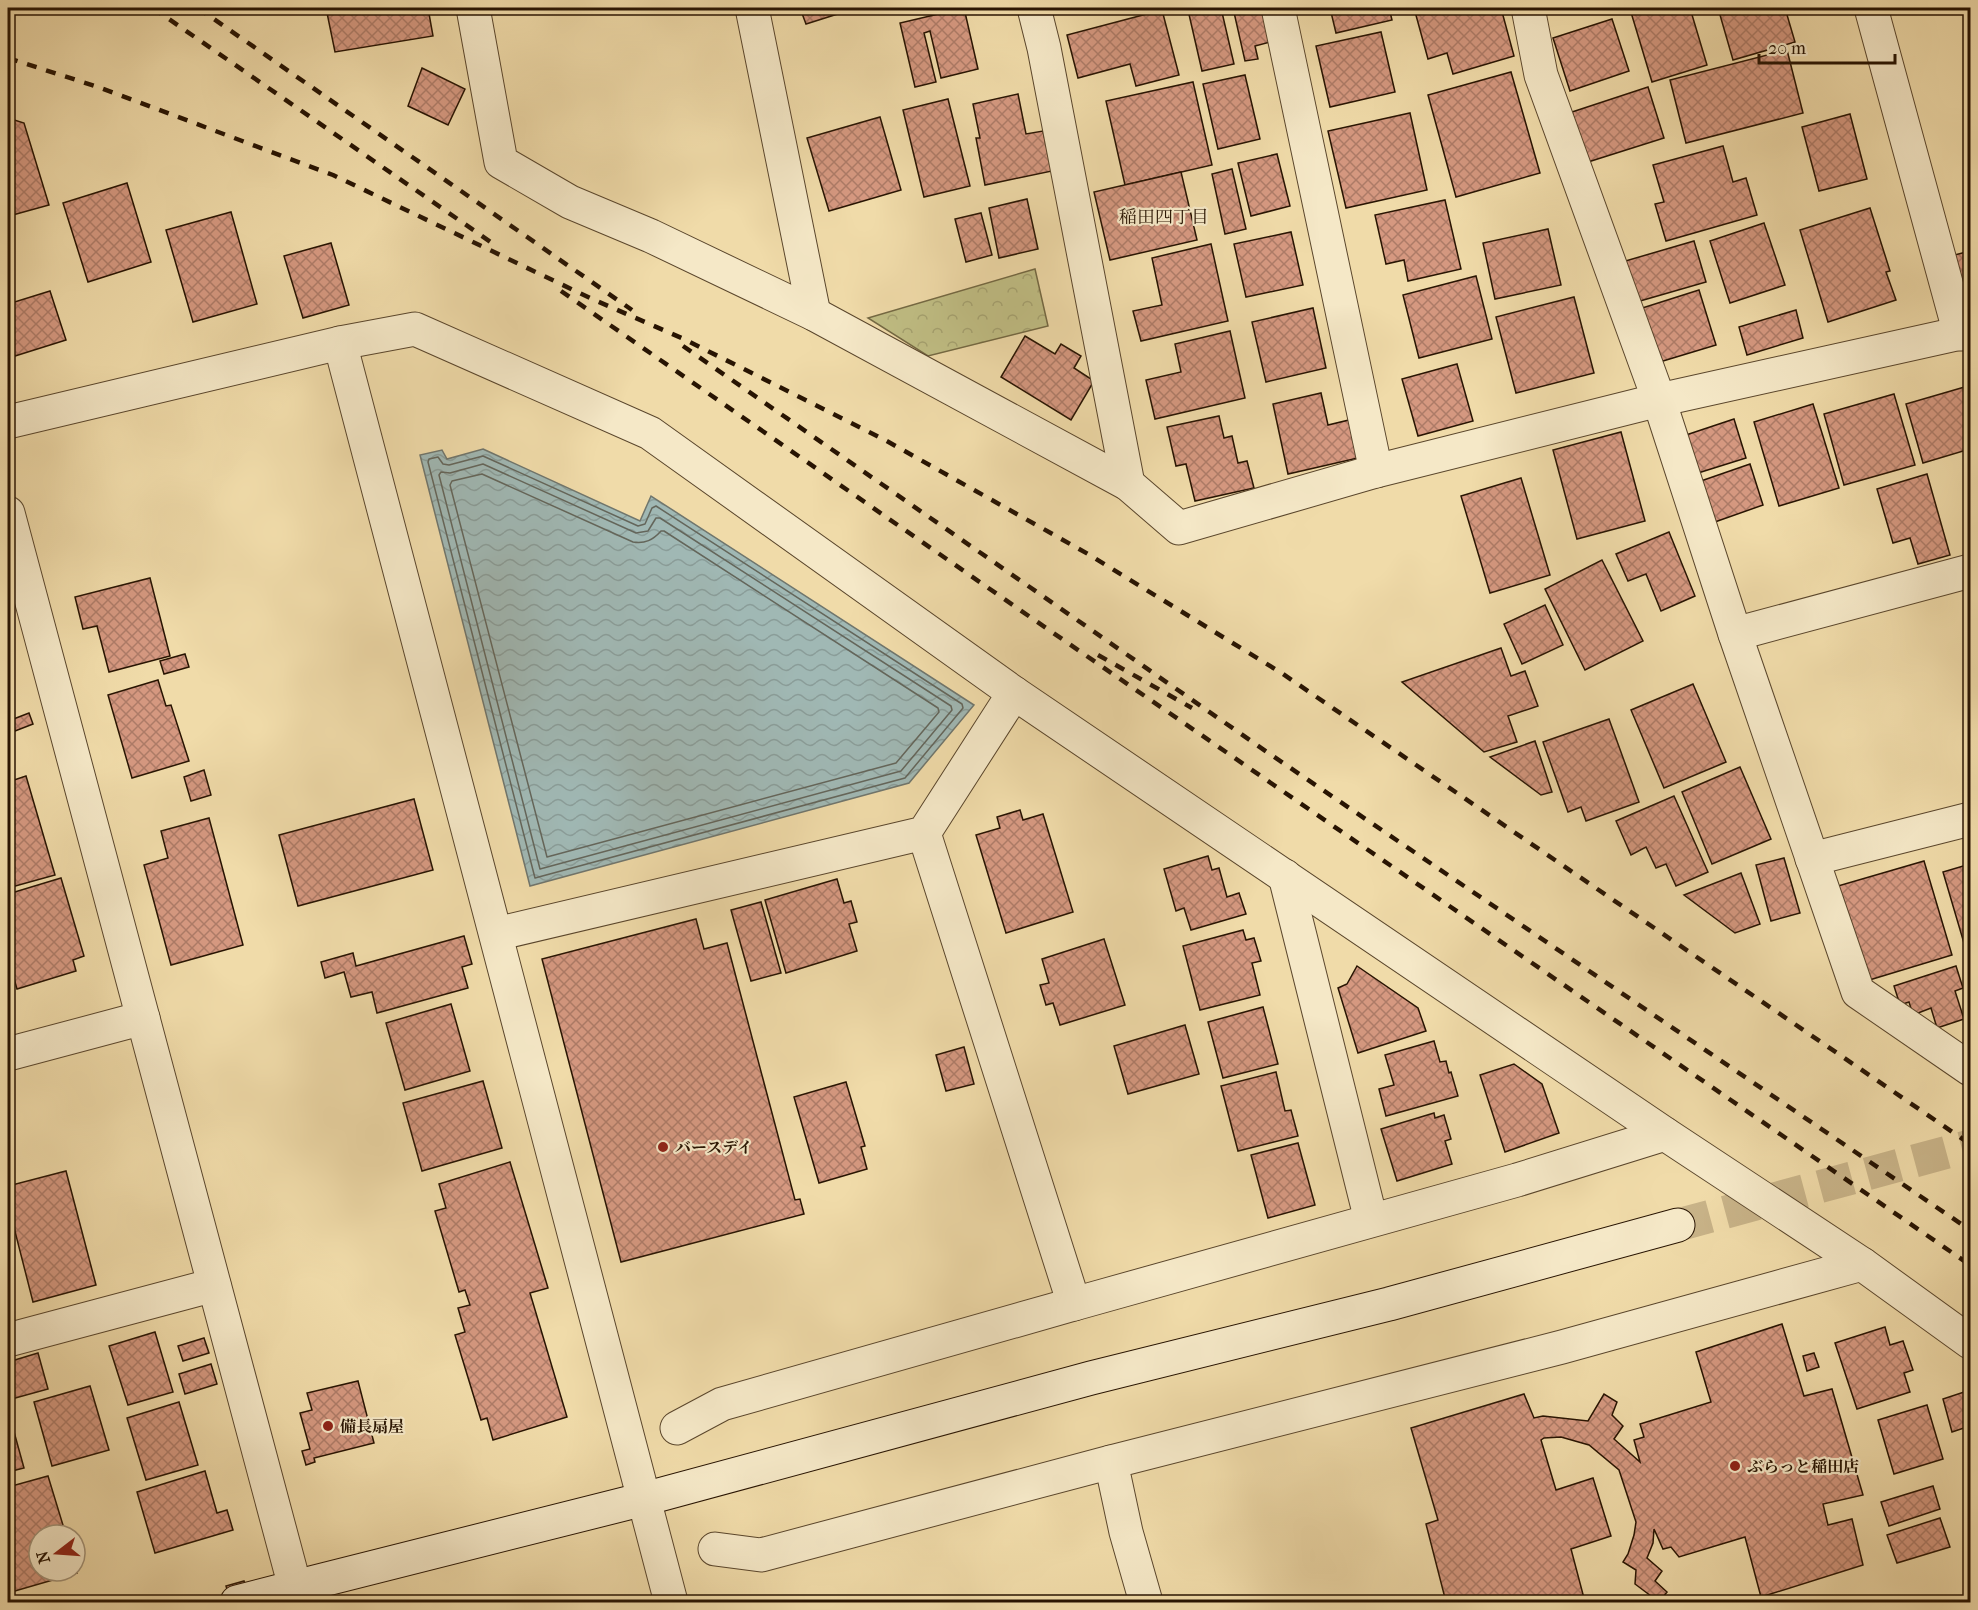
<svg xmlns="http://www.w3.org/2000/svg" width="1978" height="1610" font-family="'IM FELL French Canon','Noto Serif JP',serif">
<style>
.park{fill:url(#park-crowns);stroke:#746943;stroke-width:1.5}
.water{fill:url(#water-waves);stroke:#70766d;stroke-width:1.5}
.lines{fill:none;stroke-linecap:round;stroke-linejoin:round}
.shore{stroke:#64665b;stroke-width:1.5}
.building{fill:url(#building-cross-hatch);stroke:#281402;stroke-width:1.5}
.secondary-tunnel{stroke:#c8b388;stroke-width:33;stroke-dasharray:33 16;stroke-linecap:butt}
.street-casing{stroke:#5a462c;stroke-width:35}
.secondary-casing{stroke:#281402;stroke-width:35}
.street{stroke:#f5e8c7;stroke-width:33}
.secondary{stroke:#f5e8c7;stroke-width:33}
.rail{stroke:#281402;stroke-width:4.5;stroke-dasharray:10 10;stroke-linecap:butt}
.poi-dot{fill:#8f2418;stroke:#f5e8c7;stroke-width:2}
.labels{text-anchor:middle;stroke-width:4.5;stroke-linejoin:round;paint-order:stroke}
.poi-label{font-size:16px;font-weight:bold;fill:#281402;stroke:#f5e8c7;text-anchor:start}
.neighbourhood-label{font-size:18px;fill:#281402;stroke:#f5e8c7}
</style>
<defs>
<pattern id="park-crowns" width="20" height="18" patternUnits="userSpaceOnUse" patternTransform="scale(1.5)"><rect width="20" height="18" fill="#c0be84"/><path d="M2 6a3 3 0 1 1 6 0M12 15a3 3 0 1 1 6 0" fill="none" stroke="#a5a270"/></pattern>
<pattern id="water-waves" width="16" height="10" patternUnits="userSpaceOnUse" patternTransform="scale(1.5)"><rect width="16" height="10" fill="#a0b8b4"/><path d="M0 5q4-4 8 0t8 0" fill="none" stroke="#8a9d99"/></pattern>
<pattern id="building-cross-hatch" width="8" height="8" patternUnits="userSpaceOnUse" patternTransform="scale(1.5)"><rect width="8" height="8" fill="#d59880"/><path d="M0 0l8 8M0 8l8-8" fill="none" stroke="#ad7b67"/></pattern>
</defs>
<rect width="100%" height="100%" fill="#f0dba9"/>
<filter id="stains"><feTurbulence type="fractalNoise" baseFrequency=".00333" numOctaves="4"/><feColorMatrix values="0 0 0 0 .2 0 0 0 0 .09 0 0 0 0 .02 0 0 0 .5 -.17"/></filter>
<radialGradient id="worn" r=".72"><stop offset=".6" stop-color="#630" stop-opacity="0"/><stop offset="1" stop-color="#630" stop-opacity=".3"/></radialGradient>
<polygon class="park" points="1035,269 1048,326 928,356 868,318"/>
<polygon class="water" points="483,449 640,521 651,496 974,705 909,783 530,886 420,455 442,450 447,459"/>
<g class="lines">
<g class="shore">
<polygon points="483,456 638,526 645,524 652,508 656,506 962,704 963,708 905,778 535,878 428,462 429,459 438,457 443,464 449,465"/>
<polygon points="483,464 636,533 648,531 656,518 660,518 951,706 952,710 901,771 540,869 439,475 441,472 450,473"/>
<path d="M 482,474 L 633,542 C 645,544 653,540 661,531 L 664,531 L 938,708 L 939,712 L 896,763 L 547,857 L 450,485 L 452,481 Z"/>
</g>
</g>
<g class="building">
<polygon points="326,8 428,8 433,36 335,52"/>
<polygon points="800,8 842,8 844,12 806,24"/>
<polygon points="964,8 978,69 941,78 930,31 924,33 936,82 915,87 900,23"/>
<polygon points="1198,8 1221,8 1234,64 1202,71 1188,10"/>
<polygon points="1233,8 1266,8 1274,41 1255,46 1258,59 1245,61"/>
<polygon points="1330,8 1389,8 1392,20 1336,33"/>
<polygon points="1414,8 1501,8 1514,56 1453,74 1447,53 1428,59"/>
<polygon points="1634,8 1690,8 1707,65 1652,82 1630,9"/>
<polygon points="1718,8 1785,8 1795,42 1733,60"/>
<polygon points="1162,10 1179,75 1136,86 1130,64 1078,78 1067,35"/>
<polygon points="1612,19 1629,71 1570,91 1553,38"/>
<polygon points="1381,32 1395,92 1330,107 1316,46"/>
<polygon points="1787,50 1803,113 1686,143 1670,80"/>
<polygon points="422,68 465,89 448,125 408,106"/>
<polygon points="1511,72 1540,173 1456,197 1428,95"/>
<polygon points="1245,75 1260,139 1218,149 1203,84"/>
<polygon points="1193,82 1212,165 1125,185 1106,101"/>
<polygon points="1648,87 1664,138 1588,162 1572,112"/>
<polygon points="1018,94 1026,134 1043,131 1052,171 985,185 976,138 980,138 973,104"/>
<polygon points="948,99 970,186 924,197 903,110"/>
<polygon points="1410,113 1427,190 1346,208 1328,131"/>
<polygon points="1850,114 1867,179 1819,191 1802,127"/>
<polygon points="880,117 901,190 829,211 807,138"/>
<polygon points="8,118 24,123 49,205 9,216 8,210"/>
<polygon points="1723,146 1733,182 1746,178 1757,215 1666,241 1655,204 1664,202 1653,165"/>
<polygon points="1277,154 1290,206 1251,216 1238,163"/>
<polygon points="1232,169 1246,229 1225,234 1212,174"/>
<polygon points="1181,172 1197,240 1110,260 1094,192"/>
<polygon points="127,183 151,262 88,282 63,203"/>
<polygon points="1027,199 1038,249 999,258 989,208"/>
<polygon points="1445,200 1461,269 1408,281 1404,260 1386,264 1375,215"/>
<polygon points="1870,208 1890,271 1886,272 1896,300 1828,322 1800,230"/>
<polygon points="231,212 257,304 193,322 166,230"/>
<polygon points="981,213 992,255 966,262 955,219"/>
<polygon points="1764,223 1785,285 1730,303 1710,241"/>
<polygon points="1548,229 1561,285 1495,299 1483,243"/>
<polygon points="1291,232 1303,285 1246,297 1234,244"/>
<polygon points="1694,241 1706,282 1633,303 1622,262"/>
<polygon points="331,243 349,305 303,318 284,256"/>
<polygon points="1211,244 1228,321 1141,341 1133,311 1162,305 1152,258"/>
<polygon points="1970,251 1970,298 1958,302 1947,257"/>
<polygon points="1476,276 1492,339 1419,358 1403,295"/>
<polygon points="1699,290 1716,345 1653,364 1636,310"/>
<polygon points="50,291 66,340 15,356 8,332 8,304"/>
<polygon points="1574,297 1594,373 1516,393 1496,317"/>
<polygon points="1313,308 1326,368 1266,382 1252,322"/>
<polygon points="1796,310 1803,338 1747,355 1739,327"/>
<polygon points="1230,331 1245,398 1155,419 1146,380 1181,372 1175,344"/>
<polygon points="1025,336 1055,354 1061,344 1081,356 1074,368 1094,381 1071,420 1001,377"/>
<polygon points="1457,364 1473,421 1418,436 1402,379"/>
<polygon points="1968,386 1970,396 1970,449 1923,463 1906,404"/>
<polygon points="1321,393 1328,425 1349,420 1358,458 1288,474 1273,404"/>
<polygon points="1894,394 1915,465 1844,485 1824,414"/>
<polygon points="1813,404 1839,488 1779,506 1754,422"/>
<polygon points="1219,416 1224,438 1232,436 1238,463 1247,461 1254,488 1195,501 1186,464 1176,466 1167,427"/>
<polygon points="1734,419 1746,458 1698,473 1686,435"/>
<polygon points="1621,432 1645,521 1577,539 1553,450"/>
<polygon points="1750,464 1763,505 1712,523 1698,482"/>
<polygon points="1927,474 1950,555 1918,564 1910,538 1893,543 1877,489"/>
<polygon points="1521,478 1550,575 1490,593 1461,496"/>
<polygon points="1669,532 1695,596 1661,611 1646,574 1628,581 1616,554"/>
<polygon points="1602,560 1643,641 1585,670 1545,589"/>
<polygon points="150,578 170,656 109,672 97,626 83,629 75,597"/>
<polygon points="1545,605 1563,645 1522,664 1504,624"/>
<polygon points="1501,648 1511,676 1525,671 1538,706 1508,716 1517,742 1484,752 1402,682"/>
<polygon points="185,654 189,667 164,674 160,661"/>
<polygon points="158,680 166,706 171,705 189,761 132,778 108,695"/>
<polygon points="1693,684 1726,762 1664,788 1631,710"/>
<polygon points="29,713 33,724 15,731 11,720"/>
<polygon points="1609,719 1639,802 1586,821 1581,807 1568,812 1543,742"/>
<polygon points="1535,741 1552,792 1541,795 1490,757"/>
<polygon points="1740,767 1771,839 1712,864 1682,792"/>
<polygon points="204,770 211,795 191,801 184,777"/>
<polygon points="26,776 55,875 8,888 8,782"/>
<polygon points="1674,796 1708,872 1676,886 1666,864 1656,868 1646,847 1631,855 1616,821"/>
<polygon points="414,799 433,870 298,906 279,835"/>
<polygon points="1020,810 1023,820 1043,814 1073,912 1006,933 976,835 1000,828 997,817"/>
<polygon points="209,818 243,945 171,965 144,865 168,858 161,831"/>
<polygon points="1208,856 1212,870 1219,868 1227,897 1239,893 1246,914 1191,930 1184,908 1176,911 1164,869"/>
<polygon points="1784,858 1800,913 1771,921 1756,865"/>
<polygon points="1924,861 1952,955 1866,981 1838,886"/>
<polygon points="1970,864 1970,948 1966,950 1943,872"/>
<polygon points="1741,873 1760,924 1735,933 1684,895"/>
<polygon points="61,878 84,956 73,960 76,971 17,989 8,958 8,894"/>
<polygon points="837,879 844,903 851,901 857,922 849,924 857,951 786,973 765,900"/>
<polygon points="761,902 781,973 751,981 731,910"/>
<polygon points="696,919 704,949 727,943 795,1200 800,1199 804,1214 621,1262 542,959"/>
<polygon points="1243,930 1246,940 1254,938 1261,961 1252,963 1260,995 1200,1010 1183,946"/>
<polygon points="464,936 472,964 462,967 468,988 377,1013 372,992 351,997 344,972 325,978 321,962 353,953 356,966"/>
<polygon points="1104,939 1125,1005 1060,1025 1053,1003 1046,1005 1040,985 1049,983 1042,959"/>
<polygon points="1970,960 1970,982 1964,963"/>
<polygon points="1357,966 1418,1008 1426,1031 1358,1053 1338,988 1347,984"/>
<polygon points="1956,966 1963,988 1955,991 1964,1019 1937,1028 1931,1008 1913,1015 1909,1002 1900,1005 1894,986"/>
<polygon points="451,1004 470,1071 405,1090 386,1023"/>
<polygon points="1263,1007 1278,1064 1223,1078 1208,1022"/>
<polygon points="1185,1025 1199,1074 1128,1094 1114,1046"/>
<polygon points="1434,1041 1440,1062 1446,1061 1449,1073 1451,1072 1458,1096 1386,1116 1379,1089 1394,1085 1385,1055"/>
<polygon points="964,1047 974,1084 946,1091 936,1055"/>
<polygon points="1514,1064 1542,1084 1559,1133 1505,1152 1480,1075"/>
<polygon points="1276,1072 1285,1111 1291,1110 1298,1136 1238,1151 1221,1086"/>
<polygon points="483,1081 502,1148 422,1171 403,1103"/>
<polygon points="846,1082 865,1146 861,1147 867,1169 819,1183 794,1097"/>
<polygon points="1434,1113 1435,1118 1444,1115 1451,1139 1445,1141 1452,1164 1397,1181 1381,1129"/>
<polygon points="1298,1143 1315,1205 1268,1218 1251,1155"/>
<polygon points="510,1162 548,1288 530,1293 567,1417 493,1440 487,1418 481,1420 455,1335 465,1332 458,1308 470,1305 465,1290 459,1292 435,1211 446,1208 439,1184"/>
<polygon points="66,1171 96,1285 33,1302 8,1204 8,1186"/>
<polygon points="1782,1324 1804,1396 1832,1389 1863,1495 1823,1504 1828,1525 1852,1519 1863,1565 1761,1597 1745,1537 1679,1557 1671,1547 1663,1549 1654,1529 1653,1543 1647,1558 1662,1571 1655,1581 1667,1592 1659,1602 1635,1584 1636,1570 1623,1562 1628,1554 1634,1535 1636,1522 1619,1470 1589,1445 1561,1437 1544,1438 1541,1440 1556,1490 1593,1478 1611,1536 1571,1549 1585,1602 1446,1602 1426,1524 1438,1520 1411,1428 1524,1394 1534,1418 1543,1416 1588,1421 1604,1394 1617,1402 1612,1415 1623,1426 1614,1439 1640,1462 1634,1440 1644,1437 1640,1424 1711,1402 1696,1352"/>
<polygon points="1885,1327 1890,1345 1903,1341 1913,1370 1904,1373 1910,1392 1857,1409 1835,1343"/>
<polygon points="155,1332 173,1392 128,1405 109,1346"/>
<polygon points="204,1338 209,1353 183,1361 178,1346"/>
<polygon points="38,1353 48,1389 8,1400 8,1362"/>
<polygon points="1814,1353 1819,1367 1807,1371 1803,1356"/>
<polygon points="211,1364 217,1384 185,1394 179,1374"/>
<polygon points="358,1381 374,1443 314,1458 315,1462 306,1465 302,1451 310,1449 300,1413 312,1410 307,1393"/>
<polygon points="90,1386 109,1450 52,1466 34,1402"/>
<polygon points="1970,1390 1970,1426 1952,1432 1943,1399"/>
<polygon points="179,1402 198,1465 146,1480 127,1418"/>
<polygon points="1927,1405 1943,1459 1894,1474 1878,1420"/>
<polygon points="8,1410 24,1468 8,1472"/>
<polygon points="205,1471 217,1513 227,1510 233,1530 155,1553 137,1492"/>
<polygon points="48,1476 66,1535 39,1535 39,1571 75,1571 75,1567 77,1573 8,1593 8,1487"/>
<polygon points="1933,1486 1940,1509 1889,1526 1881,1502"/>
<polygon points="1940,1518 1950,1547 1897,1563 1887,1535"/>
<polygon points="244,1581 247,1590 229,1596 226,1586"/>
</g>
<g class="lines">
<polyline class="secondary-tunnel" points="1678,1225 1970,1146"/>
<g class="street-casing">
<g id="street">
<polyline points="473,8 501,162 570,202 651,236 814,314 1128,484 1179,528 1376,471 1659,400 1970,331"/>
<polyline points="752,8 814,314"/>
<polyline points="1034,8 1044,48 1128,484"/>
<polyline points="1278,8 1376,471"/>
<polyline points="1528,8 1541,75 1659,400 1735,634 1858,992 1970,1069"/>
<polyline points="1871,8 1960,334"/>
<polyline points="340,343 671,1602"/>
<polyline points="8,422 340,343 415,329 650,433 1014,693 1665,1134 1862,1264 1970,1342"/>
<polyline points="8,513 299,1602"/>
<polyline points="1735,634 1970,571"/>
<polyline points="924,833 1074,1304 1517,1180 1665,1134"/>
<polyline points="1812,859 1970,819"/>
<polyline points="1285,876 1371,1220"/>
<polyline points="496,934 924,833 1014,693"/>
<polyline points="8,1054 143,1018"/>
<polyline points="8,1340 214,1285"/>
<polyline points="677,1428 722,1404 1074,1304"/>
<polyline points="715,1549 761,1555 1111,1462"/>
<polyline points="1146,1602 1126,1532 1111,1462 1562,1347 1862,1264"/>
</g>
</g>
<g class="secondary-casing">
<polyline id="secondary" points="237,1602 295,1587 644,1499 1091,1378 1389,1304 1678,1225"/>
</g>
<use href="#street" class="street"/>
<use href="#secondary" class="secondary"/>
<g class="rail">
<polyline points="153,8 495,245"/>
<polyline points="198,8 632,310"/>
<polyline points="8,58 98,87 333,175 590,298 684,339 885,440 1088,554 1283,674 1970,1144"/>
<polyline points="561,291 1020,610 1970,1265"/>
<polyline points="683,346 1267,752 1970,1230"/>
<polyline points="1098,655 1192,708"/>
</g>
</g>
<g class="poi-dot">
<circle cx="663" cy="1147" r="6"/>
<circle cx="328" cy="1426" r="6"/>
<circle cx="1735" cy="1466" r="6"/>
</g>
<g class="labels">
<g class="poi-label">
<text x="675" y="1153">バースデイ</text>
<text x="340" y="1432">備長扇屋</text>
<text x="1747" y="1472">ぶらっと稲田店</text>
</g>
<g class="neighbourhood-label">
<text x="1164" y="223">稲田四丁目</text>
</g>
</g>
<rect width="1978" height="1610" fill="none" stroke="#f0dba9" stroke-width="30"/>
<rect x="9" y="9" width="1960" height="1592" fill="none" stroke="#281402" stroke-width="3"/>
<rect x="15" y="15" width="1948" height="1580" fill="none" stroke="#281402" stroke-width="1.5"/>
<g transform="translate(57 1553) rotate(253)"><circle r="28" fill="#f5e8c7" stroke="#a39378" stroke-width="1.5"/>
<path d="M0-4.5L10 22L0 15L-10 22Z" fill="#8f2418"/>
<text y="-9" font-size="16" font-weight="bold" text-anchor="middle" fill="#281402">N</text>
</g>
<path d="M1759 54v9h136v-9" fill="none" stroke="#281402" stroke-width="3"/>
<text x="1768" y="54" font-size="18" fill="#281402" stroke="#f5e8c7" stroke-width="4.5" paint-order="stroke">20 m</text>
<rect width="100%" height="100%" filter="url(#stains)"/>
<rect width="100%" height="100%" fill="url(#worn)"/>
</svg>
